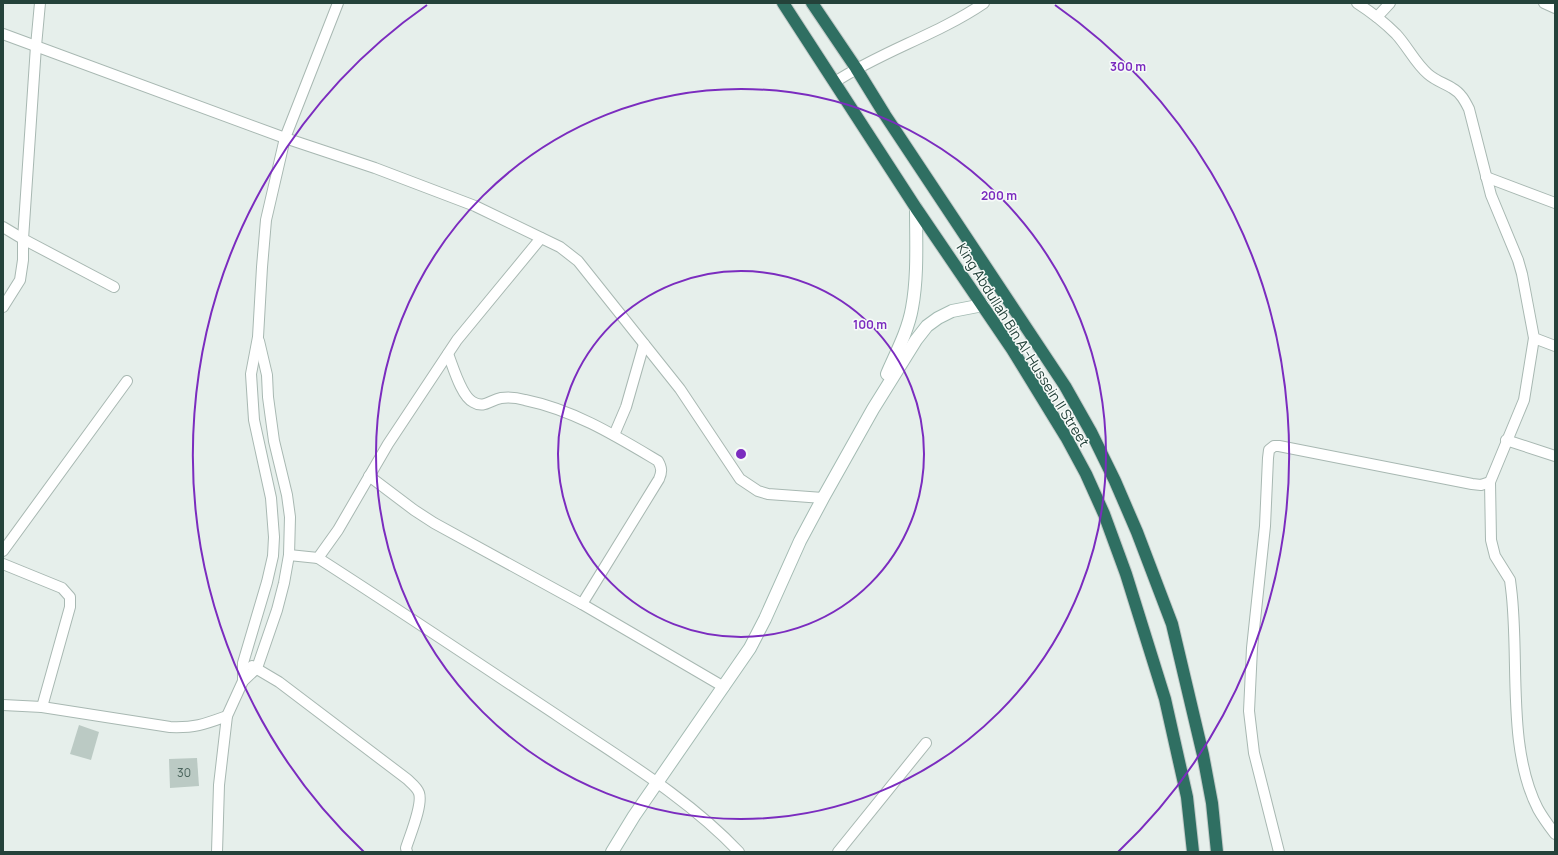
<svg xmlns="http://www.w3.org/2000/svg" width="1558" height="855" font-family="Manrope,sans-serif">
<style>
.building{fill:#bbcac4}
.lines{fill:none;stroke-linecap:round;stroke-linejoin:round}
.street-casing{stroke:#a8b8b2;stroke-width:12}
.secondary-casing{stroke:#a4bbb3;stroke-width:14}
.highway-casing{stroke:#c2cac8;stroke-width:14}
.street{stroke:#fff;stroke-width:10}
.secondary{stroke:#fff;stroke-width:12}
.highway{stroke:#2f6f62;stroke-width:12}
.ring{fill:none;stroke:#7b2cbf;stroke-width:2}
.labels{text-anchor:middle;stroke-width:3;stroke-linejoin:round;paint-order:stroke}
.number-label{font-size:12px;fill:#4a645c}
.street-label{font-size:14px;fill:#24423a;stroke:#f7fbf9}
.centre{fill:#7b2cbf;stroke:#f7fbf9;stroke-width:2}
.ring-label{font-size:12px;text-anchor:middle;font-weight:bold;fill:#7b2cbf;stroke:#f7fbf9;stroke-width:3;stroke-linejoin:round;paint-order:stroke}
</style>
<rect width="100%" height="100%" fill="#e6efeb"/>
<g class="building">
<polygon points="79,725 99,732 91,760 70,754"/>
<polygon points="197,758 199,786 170,788 169,759"/>
</g>
<g class="lines">
<g class="street-casing">
<g id="street">
<path d="M 1357,3 C 1371,12 1384,22 1396,34 C 1408,47 1415,63 1428,74 C 1436,81 1444,83 1452,88 C 1461,93 1465,101 1469,109 L 1491,195 L 1518,260 L 1522,274 L 1534,338 L 1555,346"/>
<polyline points="1544,3 1555,8"/>
<polyline points="1377,17 1390,3"/>
<polyline points="3,34 285,138 375,168 475,206 560,247 578,261 680,389 740,479 758,491 768,494 823,498"/>
<path d="M 835,82 C 882,51 937,35 984,3"/>
<polyline points="1486,177 1555,203"/>
<polyline points="3,227 23,239 114,287"/>
<polyline points="3,307 20,280 23,260 23,239 36,46 40,3"/>
<path d="M 1534,338 L 1524,400 L 1490,482 L 1491,540 L 1495,556 L 1510,580 L 1511,588 C 1520,657 1506,747 1538,809 C 1543,818 1549,826 1555,834"/>
<path d="M 448,354 C 453,366 461,396 473,402 C 484,409 490,400 501,398 C 509,397 518,398 525,400 C 574,410 616,436 658,461 C 662,468 662,472 659,479 L 582,604"/>
<polyline points="614,435 626,407 644,344"/>
<polyline points="1506,440 1555,456"/>
<polyline points="369,476 414,510 434,523 582,604 724,687"/>
<polyline points="3,551 127,381"/>
<polyline points="289,555 318,558 338,530 388,444 457,340 541,238"/>
<path d="M 318,558 C 399,610 478,663 558,716 C 620,758 687,797 739,852"/>
<polyline points="3,564 62,588 70,597 70,607 42,707"/>
<path d="M 252,666 L 279,682 L 407,779 C 411,783 417,787 419,793 C 423,805 410,835 406,848 L 407,852"/>
<polyline points="243,681 243,663 267,582 273,556 274,537 271,498 254,420 251,374 258,337 262,267 266,220 285,138 338,3"/>
<path d="M 3,705 L 42,707 L 170,727 C 195,728 205,724 227,716"/>
<polyline points="217,852 219,785 227,716 243,681 257,668 277,610 284,583 289,555 290,517 287,495 274,441 268,397 267,375 259,341"/>
<polyline points="838,852 926,743"/>
<polyline points="1279,852 1254,753 1249,711 1252,648 1265,526 1268,458 1269,450 1274,446 1279,446 1472,484 1481,485 1490,482"/>
</g>
</g>
<g class="secondary-casing">
<g id="secondary">
<path d="M 887,374 C 896,353 908,331 912,308 C 918,276 916,241 916,208"/>
<polyline points="612,852 634,816 750,648 765,619 800,541 823,498 873,409 916,340 927,326 938,318 952,311 983,305"/>
</g>
</g>
<g class="highway-casing">
<g id="highway">
<polyline points="783,3 916,208 1012,349 1066,437 1086,474 1104,514 1126,574 1165,699 1187,797 1193,852"/>
<polyline points="812,3 856,68 885,115 1065,386 1091,432 1115,481 1137,532 1172,624 1203,755 1212,803 1217,852"/>
</g>
</g>
<use href="#street" class="street"/>
<use href="#secondary" class="secondary"/>
<use href="#highway" class="highway"/>
</g>
<g class="ring">
<circle cx="741" cy="454" r="183"/>
<circle cx="741" cy="454" r="365"/>
<path d="M364 852A548 548 0 0 1 427 5M1055 5A548 548 0 0 1 1118 852"/>
</g>
<g class="labels">
<g class="number-label">
<text x="184" y="777">30</text>
</g>
<g class="street-label">
<text transform="translate(1023 345) rotate(58)" y="5">King Abdullah Bin Al-Hussein II Street</text>
</g>
</g>
<circle cx="741" cy="454" r="6" class="centre"/>
<g class="ring-label">
<text x="1128" y="71">300 m</text>
<text x="999" y="200">200 m</text>
<text x="870" y="329">100 m</text>
</g>
<rect width="1558" height="855" fill="none" stroke="#24423a" stroke-width="8"/>
</svg>
